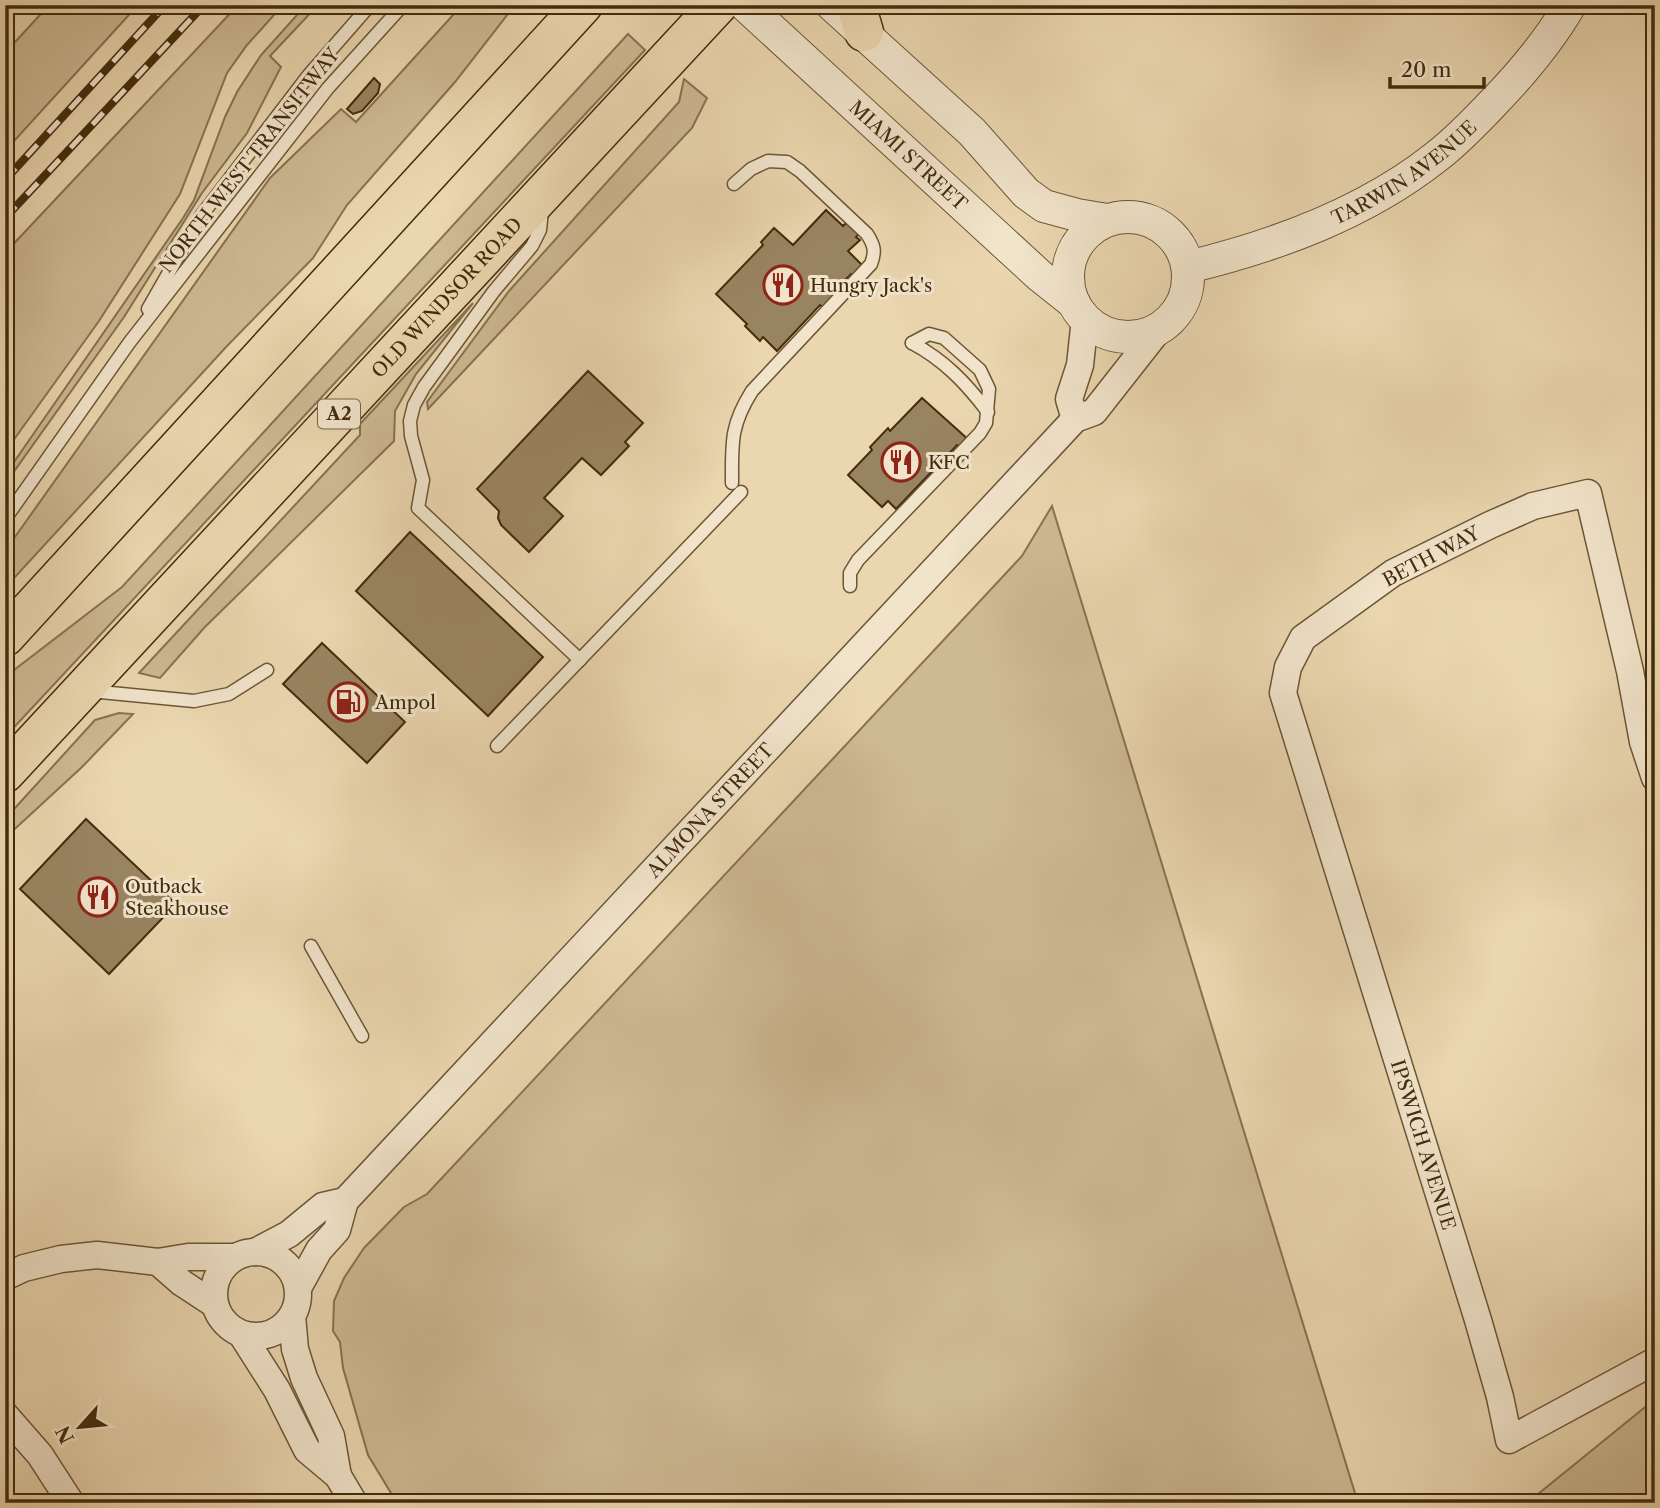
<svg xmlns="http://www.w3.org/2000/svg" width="1660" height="1508" font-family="'Libre Caslon Text',serif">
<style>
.green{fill:#cdb993;stroke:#887250;stroke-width:2}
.building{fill:#998461;stroke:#422c0d;stroke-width:2}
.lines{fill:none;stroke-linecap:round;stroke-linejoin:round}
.service-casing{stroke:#6c5636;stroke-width:15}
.minor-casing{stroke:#6c5636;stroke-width:29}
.tertiary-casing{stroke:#6c5636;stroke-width:34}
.trunk-casing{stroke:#422c0d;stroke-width:41}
.service{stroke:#f1e4cb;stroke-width:12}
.minor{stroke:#f1e4cb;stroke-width:26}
.tertiary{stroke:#f1e4cb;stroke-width:32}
.trunk{stroke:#ead6af;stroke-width:38}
.rail-casing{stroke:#422c0d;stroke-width:8}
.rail{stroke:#f1e4cb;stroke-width:5;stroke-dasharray:16;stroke-linecap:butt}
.labels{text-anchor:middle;stroke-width:6;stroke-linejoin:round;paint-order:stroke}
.shield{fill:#f1e4cb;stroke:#766346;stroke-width:2}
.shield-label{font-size:18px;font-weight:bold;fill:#422c0d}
.street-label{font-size:19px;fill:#422c0d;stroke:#f1e4cb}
.poi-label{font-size:19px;fill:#422c0d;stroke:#f1e4cb;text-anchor:start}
</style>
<rect width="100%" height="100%" fill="#ead6af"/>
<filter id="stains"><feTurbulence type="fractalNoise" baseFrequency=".00286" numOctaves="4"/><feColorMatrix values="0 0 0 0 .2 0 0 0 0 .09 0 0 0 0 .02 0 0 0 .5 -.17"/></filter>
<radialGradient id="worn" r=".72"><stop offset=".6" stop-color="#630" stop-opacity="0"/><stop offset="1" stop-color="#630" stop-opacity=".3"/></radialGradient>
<g class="green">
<polygon points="49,5 138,5 5,151 5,53"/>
<polygon points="238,5 283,5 247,45 227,73 180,194 99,321 5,452 5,253"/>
<polygon points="306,5 318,5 270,56 281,67 247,133 202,193 124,317 5,484 5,475 183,218 194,200 225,117 237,92 261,55"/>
<polygon points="462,5 515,5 455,82 347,205 313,258 227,346 5,588 5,551 270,178 341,109 356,122"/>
<polygon points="628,34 645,50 5,737 5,677 122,587"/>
<polygon points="684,79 707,98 692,128 428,409 427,402 509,291 679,102"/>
<polygon points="473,303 416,374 395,411 394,441 204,628 160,678 139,673 360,435 360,424"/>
<polygon points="1052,506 1358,1503 397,1503 368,1455 343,1368 340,1342 333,1331 334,1301 344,1278 364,1248 404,1207 427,1194 1022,556"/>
<polygon points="119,713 133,714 82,767 5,838 5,819 95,720"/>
<polygon points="1655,1399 1655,1503 1527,1503"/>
</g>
<g class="building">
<polygon points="374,78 380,84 378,93 362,111 353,114 347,109"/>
<polygon points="826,210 843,226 848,221 860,232 856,237 860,240 848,251 865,268 856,278 851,274 834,291 839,296 826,310 820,305 777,351 763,337 760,341 745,326 747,324 716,294 763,245 761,242 774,228 793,245"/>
<polygon points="588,371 643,423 625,442 629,446 601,475 582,458 544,498 563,516 529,552 501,525 498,518 499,511 477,489"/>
<polygon points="922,398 970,441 962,449 957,445 896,509 888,501 882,507 848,475 872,450 870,447 888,428 890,431"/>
<polygon points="410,532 543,657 488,716 356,591"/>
<polygon points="322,643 405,722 367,763 283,684"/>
<polygon points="86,819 176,904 109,974 20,889"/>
</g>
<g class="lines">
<g class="service-casing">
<g id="service">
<polyline points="542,210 540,230 532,246 494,291 424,387 414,405 410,421 411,436 423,480 418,508 580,660"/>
<polyline points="148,309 201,216 308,76 370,5"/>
<path d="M 912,343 C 944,360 966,383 988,412"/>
<path d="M 732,483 C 732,443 730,426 752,391 L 871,264 C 876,251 874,245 867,234 L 800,171 L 787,162 L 768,161 L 751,169 L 734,184"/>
<polyline points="5,519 129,343 328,88 403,5"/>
<polyline points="850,586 850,573 858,560 980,433 986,423 989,389 980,370 944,338 929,334 912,343"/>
<polyline points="90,691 194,701 229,694 267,670"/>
<polyline points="497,746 741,492"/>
<polyline points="311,946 362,1036"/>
</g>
</g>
<g class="minor-casing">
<g id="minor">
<polyline points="1075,419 1069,399 1080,365 1085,319"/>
<path id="s1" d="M 1655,778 L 1643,742 L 1630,671 L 1588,493 L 1533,506 L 1490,525 L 1393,573 L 1303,638 L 1288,667 L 1283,693 L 1478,1320 L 1500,1397 L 1509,1440 L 1655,1361"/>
<circle cx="256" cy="1294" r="42"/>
<polyline points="255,1252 289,1234 323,1206 345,1201"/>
<polyline points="158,1262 182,1283 214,1304"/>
<polyline points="5,1277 24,1268 61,1259 97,1255 158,1262 188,1257 234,1257"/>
<path id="s2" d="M 298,1288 L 319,1250 L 337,1230 L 345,1201 L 1075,419 L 1094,412 L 1160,328"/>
<polyline points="292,1316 295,1349 304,1378 331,1436 338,1476"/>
<polyline points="242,1335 277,1390 307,1450 338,1476 354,1503"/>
<polyline points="5,1415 40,1455 71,1503"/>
</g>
</g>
<g class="tertiary-casing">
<g id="tertiary">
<path id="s3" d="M 745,5 L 1040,276 L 1074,303"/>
<polyline points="832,5 972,132 1026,193 1044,206 1077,215 1107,220"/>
<circle cx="1128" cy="277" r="60"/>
<path id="s4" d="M 1188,267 C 1275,246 1364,214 1436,157 C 1457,141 1476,121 1494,102 C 1523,72 1549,41 1570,5"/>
</g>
</g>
<g class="trunk-casing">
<g id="trunk">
<polyline points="856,5 864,32"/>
<polyline points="5,637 583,5"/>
<path id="s5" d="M 5,773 L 718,5"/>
</g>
</g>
<use href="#service" class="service"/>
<use href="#minor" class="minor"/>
<use href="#tertiary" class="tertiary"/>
<use href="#trunk" class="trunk"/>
<g class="rail-casing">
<g id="rail">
<polyline points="5,180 165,5"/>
<polyline points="5,218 204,5"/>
</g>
</g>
<use href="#rail" class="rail"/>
</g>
<defs>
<g id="restaurant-ring" transform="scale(2.0125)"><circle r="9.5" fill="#f1e4cb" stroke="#8f2418" stroke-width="1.5"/><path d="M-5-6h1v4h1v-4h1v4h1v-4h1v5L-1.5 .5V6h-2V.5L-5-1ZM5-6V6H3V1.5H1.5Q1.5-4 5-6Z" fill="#8f2418"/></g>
<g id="fuel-ring" transform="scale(2.0125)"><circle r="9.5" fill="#f1e4cb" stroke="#8f2418" stroke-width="1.5"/><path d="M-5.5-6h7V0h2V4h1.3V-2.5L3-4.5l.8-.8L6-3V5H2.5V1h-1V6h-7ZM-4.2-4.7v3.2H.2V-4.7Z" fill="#8f2418"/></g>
</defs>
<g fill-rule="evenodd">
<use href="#restaurant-ring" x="783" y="285"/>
<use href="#restaurant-ring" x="901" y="462"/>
<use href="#fuel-ring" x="348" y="702"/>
<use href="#restaurant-ring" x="98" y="897"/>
</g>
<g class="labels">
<rect class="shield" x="318" y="399.5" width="42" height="29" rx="5"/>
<g class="shield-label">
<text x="339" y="420">A2</text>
</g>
<g class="street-label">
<text dy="7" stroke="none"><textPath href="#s3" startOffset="222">MIAMI STREET</textPath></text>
<text transform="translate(249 160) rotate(-52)" y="7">NORTH WEST TRANSITWAY</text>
<text dy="7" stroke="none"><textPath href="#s4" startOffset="238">TARWIN AVENUE</textPath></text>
<text dy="7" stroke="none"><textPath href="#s5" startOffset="649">OLD WINDSOR ROAD</textPath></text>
<text transform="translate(1431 556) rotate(-28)" y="7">BETH WAY</text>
<text dy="7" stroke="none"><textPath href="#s2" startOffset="635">ALMONA STREET</textPath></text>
<text dy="7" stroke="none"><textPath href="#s1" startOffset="1148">IPSWICH AVENUE</textPath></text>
</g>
<g class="poi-label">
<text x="810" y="292">Hungry Jack's</text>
<text x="928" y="469">KFC</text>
<text x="375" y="709">Ampol</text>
<text x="125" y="893">Outback<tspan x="125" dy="22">Steakhouse</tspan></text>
</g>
</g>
<rect width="1660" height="1508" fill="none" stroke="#ead6af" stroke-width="28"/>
<rect x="7" y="7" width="1646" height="1494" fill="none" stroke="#422c0d" stroke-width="3.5"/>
<rect x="14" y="14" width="1632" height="1480" fill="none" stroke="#422c0d" stroke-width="2"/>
<g transform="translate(80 1427) rotate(243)" stroke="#f1e4cb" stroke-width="5" paint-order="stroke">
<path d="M0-5L12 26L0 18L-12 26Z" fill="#422c0d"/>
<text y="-10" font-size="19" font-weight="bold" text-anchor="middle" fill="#422c0d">N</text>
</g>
<path d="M1390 77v10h94v-10" fill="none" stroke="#422c0d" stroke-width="3.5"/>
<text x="1401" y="77" font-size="21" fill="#422c0d" stroke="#f1e4cb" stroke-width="5" paint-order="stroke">20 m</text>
<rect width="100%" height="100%" filter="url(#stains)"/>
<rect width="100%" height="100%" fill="url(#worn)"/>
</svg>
